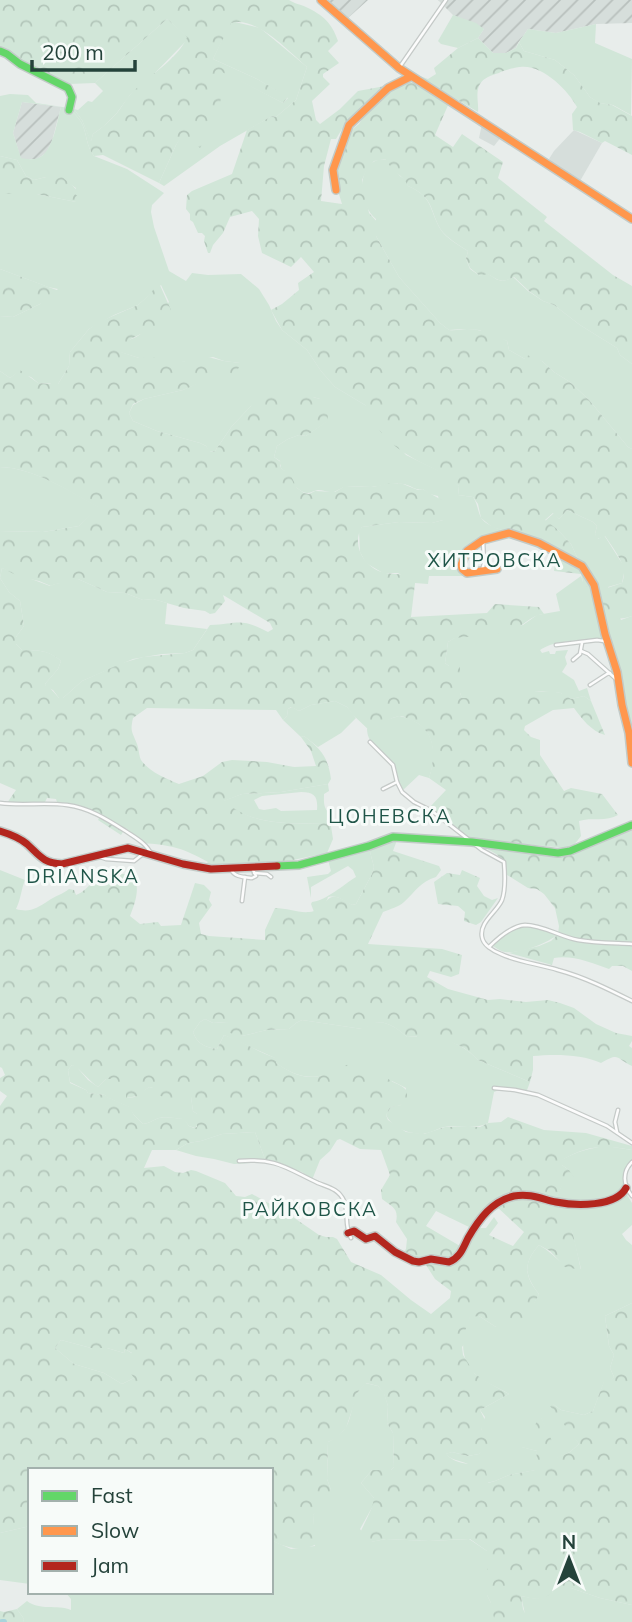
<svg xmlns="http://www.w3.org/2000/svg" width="632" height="1622" font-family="Mulish,sans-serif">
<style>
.built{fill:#d6dedb}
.industrial{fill:url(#industrial-furrows)}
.grass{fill:#d1e6d8;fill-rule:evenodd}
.forest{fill:url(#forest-crowns);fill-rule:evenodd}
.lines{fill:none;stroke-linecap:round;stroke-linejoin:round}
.river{stroke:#a9d4db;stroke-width:6}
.street-casing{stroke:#c5cac8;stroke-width:5}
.fast-casing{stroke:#c3cbc8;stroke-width:10}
.slow-casing{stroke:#c3cbc8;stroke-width:10}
.jam-casing{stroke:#c3cbc8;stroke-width:10}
.street{stroke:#fcfcfc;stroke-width:2.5}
.fast{stroke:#63d668;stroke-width:7}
.slow{stroke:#ff974d;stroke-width:7}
.jam{stroke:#b3261e;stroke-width:7}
.labels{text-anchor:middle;stroke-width:6;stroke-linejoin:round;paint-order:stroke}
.neighbourhood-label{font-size:19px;letter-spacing:2px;fill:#1f5548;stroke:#f7fbf9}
</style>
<defs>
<pattern id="industrial-furrows" width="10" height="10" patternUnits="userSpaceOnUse" patternTransform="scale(1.75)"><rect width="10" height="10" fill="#d6dedb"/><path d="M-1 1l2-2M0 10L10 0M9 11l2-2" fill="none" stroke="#b8c0bd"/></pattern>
<pattern id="forest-crowns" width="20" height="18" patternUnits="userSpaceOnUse" patternTransform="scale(1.75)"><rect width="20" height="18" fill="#d1e6d8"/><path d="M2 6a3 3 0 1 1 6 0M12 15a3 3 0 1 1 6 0" fill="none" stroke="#b3c6ba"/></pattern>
</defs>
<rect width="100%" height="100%" fill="#e8edeb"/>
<g class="built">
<polygon points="482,124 502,136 494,146 479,138"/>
<polygon points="574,130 602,143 580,181 561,170 549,159 554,151"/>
</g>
<g class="industrial">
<polygon points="327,0 368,0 348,18"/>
<polygon points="438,0 632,0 632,23 596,24 556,33 528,29 518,43 516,48 506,53 493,53 478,38 484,29 453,15"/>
<polygon points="22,102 61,107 52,141 46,153 37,159 21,159 13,133"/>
</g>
<g class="grass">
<polygon points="453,15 476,23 484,29 478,38 458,48 441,44 438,41"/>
<polygon points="167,19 188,37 186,41 152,76 130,95 116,114 104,126 93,134 91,142 82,120 74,109 78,110 88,101 92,102 103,91 95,83"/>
<polygon points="235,22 260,28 307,67 296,100 276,117 272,116 220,146 164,186 159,183 176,145 220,70 283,103 288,98 257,79 213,59 230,23"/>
<polygon points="596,24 595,43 632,59 631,115 613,105 599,103 590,97 574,75 555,60 524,51 519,42 528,29 556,33"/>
<path d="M 10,94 L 28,95 L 36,103 L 69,108 C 73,112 78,117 81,122 C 87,132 86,147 94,156 L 127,169 L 164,193 L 152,205 L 151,212 L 154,227 L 169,271 L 186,281 L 192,273 L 208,275 L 241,274 L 259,289 L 269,305 L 276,321 L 282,330 L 307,350 L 321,371 L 335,387 L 365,405 L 406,455 L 439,471 L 459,486 L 458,495 L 473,497 C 478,504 478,514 482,519 C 489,528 505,530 515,534 C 497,537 467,540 462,561 C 462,562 463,572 463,573 L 476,576 L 429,576 L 428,584 L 415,583 L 398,573 L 383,573 L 366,563 L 360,552 L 359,531 L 362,527 L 399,522 L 432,523 L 443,520 L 438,496 L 429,494 L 423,489 C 415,491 411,485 403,484 C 392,482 382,486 371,487 C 363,487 356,486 349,486 C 342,487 339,490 334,492 C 329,493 323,490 318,490 C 312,491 309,495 303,492 C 292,487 290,475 281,468 L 280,461 L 274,457 L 277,446 L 288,439 L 299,435 L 306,436 L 327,421 L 320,399 L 313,397 L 301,397 L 251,406 L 232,426 L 215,451 L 209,452 L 206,446 L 200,443 L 157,431 L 133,421 L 129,413 L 133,405 L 144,399 L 183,390 L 240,363 L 224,361 L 213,357 L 183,362 L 139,358 L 120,352 C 123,338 127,342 136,337 C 145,333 161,310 169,302 L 161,285 L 138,305 L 114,315 L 89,329 L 70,352 L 69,366 L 58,384 L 38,383 L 31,377 L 17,373 L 10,378 L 0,371 L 0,316 L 13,317 L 40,304 L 58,289 L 48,287 L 0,269 L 0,194 L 37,194 L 76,202 L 73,193 L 76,188 L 59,177 L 46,177 L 34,180 L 26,176 L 17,160 L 0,156 L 0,96 ZM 22,102 L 61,107 C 57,121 53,153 38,158 C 33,160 26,159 21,158 L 13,133 Z"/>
<path d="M 387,159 L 400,176 L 406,180 L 408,186 C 434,197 429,211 441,230 C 446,238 460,246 468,251 L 466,259 L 470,269 L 480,276 L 486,273 C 499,280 499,284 513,277 L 528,291 L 543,301 L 554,305 L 580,325 L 617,348 L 620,355 L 632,364 L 632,449 L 628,447 L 589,400 L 570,382 L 554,372 L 542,361 L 525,359 L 509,350 L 507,341 L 479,330 L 464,329 L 449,330 L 440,323 L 399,277 L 376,236 L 376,219 C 361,207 355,172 375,161 C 378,159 383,160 387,159 Z"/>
<path d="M 0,467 C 35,468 69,491 99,507 L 79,526 L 43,532 L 0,531 Z"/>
<path d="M 567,510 L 593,522 L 597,526 L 595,534 L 598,539 L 604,535 L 625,568 L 622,583 L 608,587 L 621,620 L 632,616 L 632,747 L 618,677 L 597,604 L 596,606 L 605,642 C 595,638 561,641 550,645 C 547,646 543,648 540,650 L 542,653 L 549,651 L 550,654 L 555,654 L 556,651 L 568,650 L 565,657 L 567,664 L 562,672 L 574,680 L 579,691 L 587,688 L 591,701 L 584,696 L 571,699 L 565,697 L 561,693 L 543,691 L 486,698 L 462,698 C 457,688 459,677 460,666 L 449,666 L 445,663 L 448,642 L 456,637 L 523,625 L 537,615 L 560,611 L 556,594 L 581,576 L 583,582 L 588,571 L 577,557 L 571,544 L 557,529 L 545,521 L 554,513 L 559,519 Z"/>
<path d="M 2,568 L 50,586 L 55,584 L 78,579 L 107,592 L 125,593 L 143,600 L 153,599 L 167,603 L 165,624 L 207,629 L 193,650 L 185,653 L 162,654 L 133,659 L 82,681 L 63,698 L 59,698 L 53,690 L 46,687 L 45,684 L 58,669 L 61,661 C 48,650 38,650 22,650 L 16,644 L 16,637 L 24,626 L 20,601 L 9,592 L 0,578 Z"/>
<polygon points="335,701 347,707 356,718 341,733 318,747 304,736 301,737 283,720 287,716 288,709 292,707 299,711 311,705"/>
<path d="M 399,716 C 433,722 439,749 429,778 L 419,775 L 403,790 C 397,781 397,768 390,759 C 380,748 367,745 367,728 L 371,731 L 386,720 Z"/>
<path d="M 328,784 L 329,791 L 324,794 C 324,802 323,807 329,813 L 326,823 C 290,824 252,826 223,801 L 242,794 L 281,792 ZM 301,792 C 315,792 318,797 317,810 L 281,811 L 276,808 L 264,810 L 259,809 L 254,800 L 262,796 Z"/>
<path d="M 369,848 L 374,867 L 372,874 L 356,904 L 352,905 C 343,901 339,895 328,897 C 326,905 321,909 314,912 L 311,904 L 312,902 C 327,900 343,885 356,877 L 353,870 L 348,866 L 311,887 L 311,898 L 307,877 L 328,874 L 331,871 L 328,860 Z"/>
<path d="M 525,925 L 537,926 L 558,934 C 547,944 519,954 505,952 C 499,951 495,947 490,944 L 515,927 Z"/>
<path d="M 205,1019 L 213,1023 L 227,1022 L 242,1036 L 267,1030 L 289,1029 L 296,1023 L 302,1020 L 362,1029 L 368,1026 L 370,1023 C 386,1020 396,1027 407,1037 C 432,1034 460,1040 478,1060 L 530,1082 L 526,1093 L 499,1090 L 494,1092 L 488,1123 C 474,1130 459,1125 444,1127 C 437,1129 430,1133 423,1134 C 409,1134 392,1128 386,1115 L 391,1107 L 401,1105 L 406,1088 L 392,1081 L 324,1075 C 305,1080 292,1074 276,1063 L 275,1058 L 224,1035 L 217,1049 C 205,1047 197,1044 193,1032 L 200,1022 Z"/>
<path d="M 72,1065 L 76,1066 L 88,1080 L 98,1087 L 106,1079 L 110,1079 L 114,1084 L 126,1091 L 127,1098 L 135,1097 L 149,1087 L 191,1097 L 193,1111 L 197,1114 L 197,1126 L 195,1128 L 189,1126 L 183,1119 C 176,1119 166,1116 159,1118 C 153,1120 150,1123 143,1124 L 134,1115 L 129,1107 L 106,1097 L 105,1095 L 88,1093 L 86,1090 L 70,1082 L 68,1070 Z"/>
<polygon points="255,1132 266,1162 234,1164 214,1159 196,1156 176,1150 188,1143 201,1141 222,1134"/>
<path d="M 606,1146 L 632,1150 L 632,1160 L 623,1174 L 625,1186 L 624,1191 C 606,1205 576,1204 555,1200 L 569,1170 L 562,1165 L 561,1160 C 576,1152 589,1148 606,1146 Z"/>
<path d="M 626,1193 L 632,1203 L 632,1225 L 622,1234 L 626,1240 L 632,1245 L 632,1303 L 605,1316 L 609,1346 L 614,1355 L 610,1368 L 614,1377 L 610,1382 L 604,1382 L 593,1411 L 584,1415 L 561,1410 L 553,1404 L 579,1444 L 570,1452 L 551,1461 L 545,1427 L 541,1418 L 522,1447 L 537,1451 L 536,1470 L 509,1475 L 495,1481 L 487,1483 C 482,1477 477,1470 471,1466 C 463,1460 454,1462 445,1454 L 452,1452 L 468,1456 L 479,1454 C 484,1446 487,1438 481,1429 L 485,1417 L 480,1410 L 509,1394 C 498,1387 484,1383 475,1374 C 459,1358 461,1336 470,1316 L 479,1316 L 496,1327 L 534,1303 L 539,1294 C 524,1275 523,1263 539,1245 C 557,1255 559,1267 581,1269 L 572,1232 L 559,1205 L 614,1201 Z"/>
<polygon points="61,1340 91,1348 107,1348 124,1353 125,1349 133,1354 134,1378 122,1384 104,1373 74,1364 55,1348"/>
<path d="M 365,1383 L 378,1386 L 384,1393 L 388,1406 L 387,1423 L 393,1433 L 394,1467 L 391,1470 L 372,1470 L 361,1483 L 374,1498 L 374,1504 L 360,1529 L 370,1542 L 386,1539 L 429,1541 L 469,1539 L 487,1551 L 487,1595 L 491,1603 L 525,1614 L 521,1596 L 537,1599 L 553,1592 L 571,1588 L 600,1598 L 632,1605 L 632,1622 L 23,1622 L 24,1619 L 17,1609 L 27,1601 C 40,1611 57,1604 71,1610 L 71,1599 L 65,1592 L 271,1592 L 271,1540 L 291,1549 L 315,1546 L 313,1515 L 331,1490 L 327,1479 L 328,1442 C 355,1429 347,1414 358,1392 C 360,1389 363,1386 365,1383 Z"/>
<polygon points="30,1526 30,1584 0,1580 0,1533"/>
</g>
<g class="forest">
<path d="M 0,0 L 289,0 C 295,4 300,4 306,7 C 323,15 332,23 338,41 L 328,51 L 339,63 L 323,74 L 323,77 L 330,84 L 312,101 L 316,120 L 320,124 L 340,109 L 358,91 L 396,84 L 371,99 L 366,105 L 357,120 L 345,130 L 342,129 L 336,139 L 331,139 L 324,166 L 321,201 L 342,204 L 334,178 L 334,164 L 345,135 L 359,124 L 370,106 L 377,99 L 396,86 L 410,82 L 417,84 L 449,103 L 435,135 L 453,147 L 462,134 L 503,162 L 498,178 L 547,217 L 544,221 L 613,275 L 632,286 L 632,364 L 620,355 L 617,348 L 580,325 L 554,305 L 543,301 L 529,291 L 514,277 C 499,284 500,280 487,274 L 480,276 L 470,268 L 466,259 L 468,251 C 460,246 447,238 441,230 C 429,210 435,198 408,186 C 404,175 391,172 386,159 L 374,161 L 366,171 L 362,180 L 369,213 L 381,226 L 376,236 L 399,277 L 440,323 L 449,330 C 455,331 461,329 467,329 C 481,329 495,334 507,341 L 509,350 L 525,359 L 527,355 L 542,361 L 554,372 L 570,382 L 589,400 L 628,447 L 632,449 L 632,616 C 621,620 614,619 604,612 L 598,591 L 622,583 C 629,566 614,550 605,536 L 597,539 L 595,534 L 597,526 L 593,522 L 567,510 L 559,519 L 553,513 L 545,520 L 557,529 L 571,544 L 577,557 L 588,571 L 589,584 L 587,587 L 583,582 L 581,574 L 554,571 L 556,558 L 554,553 L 515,534 L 492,527 L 481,518 L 478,504 L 473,497 L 458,495 L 459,486 L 449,480 L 444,481 L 436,474 L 438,471 C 403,454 381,442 365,405 L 335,387 L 321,371 L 307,350 L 282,330 L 271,310 L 282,304 L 299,290 L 298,283 L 314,272 L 301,257 L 291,267 L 262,253 L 258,236 L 259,219 L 252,211 L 230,217 L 223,233 L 213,245 L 210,253 L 208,253 L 204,241 L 205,236 L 202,233 L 198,233 L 193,222 L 190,220 L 190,214 L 186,209 L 187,195 L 192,191 L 232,174 L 247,130 L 272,116 L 276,117 L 296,100 L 307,67 C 288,51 257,16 231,23 L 213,59 L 257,79 L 288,97 L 283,103 L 220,71 L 222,84 L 219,118 L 200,148 L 184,133 L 176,145 L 159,183 L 103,155 L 94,156 C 86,147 87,132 81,122 C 78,117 73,112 69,108 L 74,104 L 74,109 L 82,120 L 91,141 L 93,134 C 102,128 110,121 117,113 C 122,107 125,100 130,95 C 146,77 179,59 187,37 L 167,19 L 95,83 L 69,84 L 0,53 Z"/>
<path d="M 478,38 L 493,53 L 506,53 L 516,48 L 519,42 L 524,51 L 555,60 L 574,75 L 590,97 L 600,103 L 612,105 L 632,116 L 632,155 L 605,141 L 602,143 L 580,132 L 573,130 L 572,114 L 577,107 C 568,90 542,64 520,67 C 516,67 502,71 499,73 C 492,75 483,78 480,84 C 475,92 479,104 478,112 L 412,73 L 428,79 L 436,74 L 434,68 L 458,48 Z"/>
<path d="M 0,156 L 17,160 L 26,176 L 34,180 L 46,177 L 59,177 L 61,175 C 65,181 74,185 76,190 L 74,193 L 81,199 L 76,202 L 37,194 L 0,194 Z"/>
<polygon points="0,269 62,292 40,304 13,317 0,316"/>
<path d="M 159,283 L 171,310 C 169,316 166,321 161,324 C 149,334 123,336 121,352 L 139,358 L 175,357 L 183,362 L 200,355 L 224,361 L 241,363 L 236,373 L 230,378 L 202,382 L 183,390 L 144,399 L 133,404 L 129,413 L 133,421 L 157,431 L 200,443 L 206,446 L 210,452 L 215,451 L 232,426 L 251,406 L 262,398 L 284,395 L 313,397 L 320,399 L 330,393 L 330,398 L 324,400 L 327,405 L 328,421 L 306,436 L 299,435 L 288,439 L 277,446 L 274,457 L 282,463 L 280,465 L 281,468 L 291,476 L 297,488 L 304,493 L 309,494 L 315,491 L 335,492 L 345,486 L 373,487 L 390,483 L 403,484 L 418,490 L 423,489 C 432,496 444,500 454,506 L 451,513 L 443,520 L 432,523 L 399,522 L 362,527 C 351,544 364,567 382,572 C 391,575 407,574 416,575 L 411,617 L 487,613 L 495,604 L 539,607 L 544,614 C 530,615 521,629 508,632 C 492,636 472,636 455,638 L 448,642 L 445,663 L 449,666 L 460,666 L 460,693 L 462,698 L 486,698 L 489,695 L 529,688 L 532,692 L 550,691 L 561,693 L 571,699 L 584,696 L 591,701 L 605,735 C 591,731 582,719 574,708 L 553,710 L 525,726 L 524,730 L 531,737 L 540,740 L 540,755 L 564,791 L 571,788 L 602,794 L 618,815 C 607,822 591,817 579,821 L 581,836 L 574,845 L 565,848 L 470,839 L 429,808 L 446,790 L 429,778 C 436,756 436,730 411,720 C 409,719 403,716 401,716 C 389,717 380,725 371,732 L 352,714 L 347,707 L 335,701 L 311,705 L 299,711 L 291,707 L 288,709 L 287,716 L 283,720 L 276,710 L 147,708 L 133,718 C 130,732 132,731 137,744 C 139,749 139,756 141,760 C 149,772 167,779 179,784 L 203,776 L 222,762 L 232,760 L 267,762 L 294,767 L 316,766 L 311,751 L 301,737 L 304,736 C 321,749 328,757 331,779 L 328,784 L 281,792 L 242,794 L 224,801 C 253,826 290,824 326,823 L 329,813 L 333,839 L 327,853 L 288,861 L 205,865 L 208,862 C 183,848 171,845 142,843 L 126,828 L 120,829 L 123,832 L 121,835 L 98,820 L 99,818 L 99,813 L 57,802 L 56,799 L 47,798 L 45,802 L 7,803 L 16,790 L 0,783 L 0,531 L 43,532 L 79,526 L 98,507 C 68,491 35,468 0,467 L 0,371 L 10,378 L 20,370 L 38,383 L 50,384 L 55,380 L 58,384 L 69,366 L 70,352 L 89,329 L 99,322 L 138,305 L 148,296 ZM 2,568 L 20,577 L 39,581 L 51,586 C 59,581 70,585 78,579 L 107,592 L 125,593 L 143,600 L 153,599 L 184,608 L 205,611 L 210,614 L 215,613 L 225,601 L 223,595 L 265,620 L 270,623 L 273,629 L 268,632 C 240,617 238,624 210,625 L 193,650 L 185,653 L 143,657 L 122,663 L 82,681 L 63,698 L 59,698 L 50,688 L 46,686 L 45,684 L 58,669 L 61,661 C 49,650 38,650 22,650 L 16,644 L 16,637 L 24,626 L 20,601 L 9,592 L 0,578 Z"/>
<path d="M 632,829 L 632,971 L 623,966 L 612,966 L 609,969 C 592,963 573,955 554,958 L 552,965 L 509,953 L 539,946 L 551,941 L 558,934 L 559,926 L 555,908 L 544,894 L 537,889 L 528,888 L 507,875 C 504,856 498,855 482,846 L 485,845 L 559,855 L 610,839 Z"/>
<path d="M 397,840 L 393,851 L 439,866 L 441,870 L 436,877 C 420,882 416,891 404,902 C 399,907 390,909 383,912 L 368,944 L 442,949 L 462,955 L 459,974 L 451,977 L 430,971 L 427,977 L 448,989 L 488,1000 L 500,999 L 526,1002 L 548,1000 L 560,1003 L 574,1008 L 596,1024 L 616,1033 L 632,1036 L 632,1041 L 629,1046 L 632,1048 L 632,1066 C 615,1058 620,1052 601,1063 C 582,1054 554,1054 533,1056 L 533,1070 L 530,1082 L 478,1060 C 463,1044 452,1042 432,1038 L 418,1047 L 417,1036 L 407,1037 C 395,1026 379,1015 365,1029 L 362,1029 L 302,1020 L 296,1023 L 289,1029 L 267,1030 L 242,1036 L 230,1033 L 227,1022 L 213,1023 L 205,1019 L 200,1022 L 193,1032 C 197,1044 205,1047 217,1049 L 224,1035 C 242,1041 258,1052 276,1058 L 276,1063 C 287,1070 298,1077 311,1077 C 321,1077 329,1072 337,1068 C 365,1057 371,1069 393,1082 C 399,1085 408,1087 407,1096 C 407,1105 398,1106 391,1107 L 386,1115 L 388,1120 L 406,1132 L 424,1134 L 445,1127 L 480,1127 L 488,1123 L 501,1122 L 508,1117 L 544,1130 L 586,1133 L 632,1146 L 632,1150 C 603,1145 588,1145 562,1160 L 562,1165 L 569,1170 L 574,1178 L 562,1186 L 555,1200 C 572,1218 576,1247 581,1270 L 565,1267 L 550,1251 L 539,1245 C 523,1263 524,1276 539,1294 L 525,1322 L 496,1327 L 479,1316 L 470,1317 L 465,1331 L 469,1337 L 462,1347 L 463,1355 L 475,1374 L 485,1381 L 509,1394 L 480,1410 L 486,1422 L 481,1429 L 490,1441 L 479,1454 L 468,1456 L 452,1452 L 446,1454 C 456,1465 471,1464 485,1465 L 488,1483 L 495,1481 L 509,1475 L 535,1470 L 537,1451 L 521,1447 L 538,1420 L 541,1417 L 552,1441 L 551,1460 L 570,1452 L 579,1444 L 550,1406 L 553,1404 L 561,1410 L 584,1415 L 593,1411 L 604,1381 L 610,1381 L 614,1377 L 610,1368 L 614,1355 L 609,1346 L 605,1316 L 632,1303 L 632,1605 L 600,1598 L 571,1588 L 564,1595 L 553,1592 C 541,1602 535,1599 521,1596 L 523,1609 L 526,1615 L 521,1618 L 494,1618 L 491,1603 L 487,1595 L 487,1551 L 470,1539 L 466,1539 L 429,1541 L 386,1539 L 371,1542 L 368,1545 L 356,1544 C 360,1529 373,1511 374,1498 L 361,1483 L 372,1470 L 391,1470 L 394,1467 L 393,1433 L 387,1423 L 388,1406 L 384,1394 L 378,1386 L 366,1383 L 358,1392 L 346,1428 L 337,1438 L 328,1442 L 327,1479 L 331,1490 L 330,1501 L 313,1515 L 314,1525 L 323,1527 L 321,1541 C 305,1553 288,1549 271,1540 L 271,1470 L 30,1470 L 30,1526 L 0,1533 L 0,1106 L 7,1096 L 0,1091 L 0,1078 L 5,1075 L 2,1068 L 0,1067 L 0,870 L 25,880 C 21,890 21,899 16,909 C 30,913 37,908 48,901 C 55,896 63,894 69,889 L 74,890 L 76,895 C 84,892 87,887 94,881 C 104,873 120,874 133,874 C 141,888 135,903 130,916 L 140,924 L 158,922 L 161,926 L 181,925 L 195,883 L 204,885 L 211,892 L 209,900 L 212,905 L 199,923 L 201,934 L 209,936 L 265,940 L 265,930 L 275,908 C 287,908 298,913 309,912 C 328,911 324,890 342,899 C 346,901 349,903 352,905 L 356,904 L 372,874 L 374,867 L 369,848 ZM 72,1065 C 80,1068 89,1081 98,1087 L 106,1079 L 110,1079 L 117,1091 L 126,1091 L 126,1098 L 138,1096 L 149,1087 L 153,1088 L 154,1092 C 164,1100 179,1100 191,1097 L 193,1111 L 197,1114 L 197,1127 L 194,1128 L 189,1126 L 184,1119 C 177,1119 166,1116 159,1118 C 153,1120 150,1123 143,1124 L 134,1115 L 130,1107 L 107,1097 L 105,1095 L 88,1093 L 86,1090 L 70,1083 L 68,1070 ZM 255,1132 L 266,1162 L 302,1172 L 312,1180 L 320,1160 L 330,1151 L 337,1140 L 340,1139 L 360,1149 L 381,1150 L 390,1175 L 381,1190 L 382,1199 C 392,1207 399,1208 396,1222 L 407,1239 L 406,1249 L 401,1255 L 426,1265 L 435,1279 L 451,1291 L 450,1298 L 431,1314 L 411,1300 L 381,1275 L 351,1262 L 337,1239 L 333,1237 L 326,1237 L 319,1235 L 290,1215 L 252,1194 L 245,1197 L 236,1196 L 225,1183 L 196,1171 L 191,1170 L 183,1173 L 175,1172 L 164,1166 L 144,1168 L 152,1150 L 176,1150 L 188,1143 L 201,1141 L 222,1134 ZM 492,1206 L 496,1206 L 524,1232 L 513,1246 L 489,1235 L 498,1223 L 494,1217 L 486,1228 L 478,1228 L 476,1223 L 483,1212 ZM 436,1211 L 469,1227 L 460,1246 L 426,1226 ZM 61,1340 L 91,1348 L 107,1348 L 124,1353 L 125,1349 L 132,1353 L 124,1364 L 134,1378 L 122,1384 L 104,1373 L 74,1364 L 55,1348 Z"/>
<polygon points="462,870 480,878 477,886 484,896 492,900 498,898 481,922 476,925 464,921 465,912 458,906 438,904 434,882 447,873 460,875"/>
<polygon points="17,1609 24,1619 23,1622 0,1622 0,1611 4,1612"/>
</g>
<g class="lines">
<polyline class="river" points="2,1622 4,1622"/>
<g class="street-casing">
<g id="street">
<polyline points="399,68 446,0"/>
<polyline points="482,571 484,563 483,540"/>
<polyline points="556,645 597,640 604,641 608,645"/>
<polyline points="581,651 588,654 616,679"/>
<polyline points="573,660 580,654 582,643"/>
<polyline points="590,685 607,674 610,673"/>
<path d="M 370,742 L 393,765 L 397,782 L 402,792 L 414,802 L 432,811 L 482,850 L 504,862 C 505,874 506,889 502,900 C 497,912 479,922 482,937 C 483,945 493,951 501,954 C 518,962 539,964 558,970 C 584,977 608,989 632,1001"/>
<polyline points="383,789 397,782"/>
<path d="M 0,803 C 22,806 45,802 67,805 C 90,808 108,820 127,832 C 136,838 147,844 151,854"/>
<polyline points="97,856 106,859 134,861 143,854"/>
<path d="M 231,869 C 234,877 243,877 252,878 L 256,876 L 252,868"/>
<polyline points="254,873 267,874 271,877"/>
<polyline points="242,901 245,877"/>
<path d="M 489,947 C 498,938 511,926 525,925 C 543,925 560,937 578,940 C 595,943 614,943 632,944"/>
<polyline points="494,1088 515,1090 538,1095 607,1126 632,1143"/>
<polyline points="617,1132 615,1122 618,1110"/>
<path d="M 239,1161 C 277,1158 286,1168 318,1183 C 328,1187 339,1189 344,1201 C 349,1213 344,1226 351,1238"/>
<path d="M 632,1162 C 622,1172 623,1185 632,1196"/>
</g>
</g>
<g class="fast-casing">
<g id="fast">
<polyline points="0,51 7,54 20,64 68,88 72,97 69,110"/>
<polyline points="277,866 299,865 369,846 393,837 472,842 558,853 570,851 632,825"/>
</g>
</g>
<g class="slow-casing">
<g id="slow">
<polyline points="321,0 399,68 632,219"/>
<polyline points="336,190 333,170 349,125 388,88 410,77"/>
<polyline points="497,569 467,573 462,569 461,565 467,551 483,540 509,533 539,543 582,566 594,585 605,634 617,672 622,705 629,733 632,763"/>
</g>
</g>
<g class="jam-casing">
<g id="jam">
<path d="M 0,831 C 10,834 19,837 27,844 C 40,856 43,863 62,864 L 128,848 L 183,864 L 211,869 L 277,866"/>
<path d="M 348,1233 L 354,1231 L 366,1239 L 375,1236 L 395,1252 L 413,1261 L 419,1262 L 431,1259 L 449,1262 C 460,1258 463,1248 468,1238 C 479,1219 492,1201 514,1196 C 530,1193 542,1199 556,1202 C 576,1206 616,1207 626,1188"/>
</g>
</g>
<use href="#street" class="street"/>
<use href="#fast" class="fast"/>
<use href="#slow" class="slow"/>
<use href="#jam" class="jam"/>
</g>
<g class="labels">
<g class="neighbourhood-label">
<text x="495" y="567">ХИТРОВСКА</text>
<text x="390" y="823">ЦОНЕВСКА</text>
<text x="83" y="883">DRIANSKA</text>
<text x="310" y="1216">РАЙКОВСКА</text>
</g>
</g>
<rect x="28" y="1468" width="245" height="126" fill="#f7fbf9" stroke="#a3b1ad" stroke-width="2"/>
<rect x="42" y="1491" width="35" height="10" fill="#63d668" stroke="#a3b1ad" stroke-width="2"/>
<text x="91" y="1503" font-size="21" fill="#24423a">Fast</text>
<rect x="42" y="1526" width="35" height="10" fill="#ff974d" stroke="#a3b1ad" stroke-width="2"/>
<text x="91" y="1538" font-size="21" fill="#24423a">Slow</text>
<rect x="42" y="1561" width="35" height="10" fill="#b3261e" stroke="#a3b1ad" stroke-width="2"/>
<text x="91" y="1573" font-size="21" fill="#24423a">Jam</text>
<g transform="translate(569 1559)" stroke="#f7fbf9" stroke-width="5" paint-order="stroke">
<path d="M0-5L12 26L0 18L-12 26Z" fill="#24423a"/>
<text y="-10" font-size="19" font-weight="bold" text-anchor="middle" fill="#24423a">N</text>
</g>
<path d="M32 60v10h103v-10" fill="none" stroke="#24423a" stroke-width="3.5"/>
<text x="42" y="60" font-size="21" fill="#24423a" stroke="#f7fbf9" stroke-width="5" paint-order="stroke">200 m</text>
</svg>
